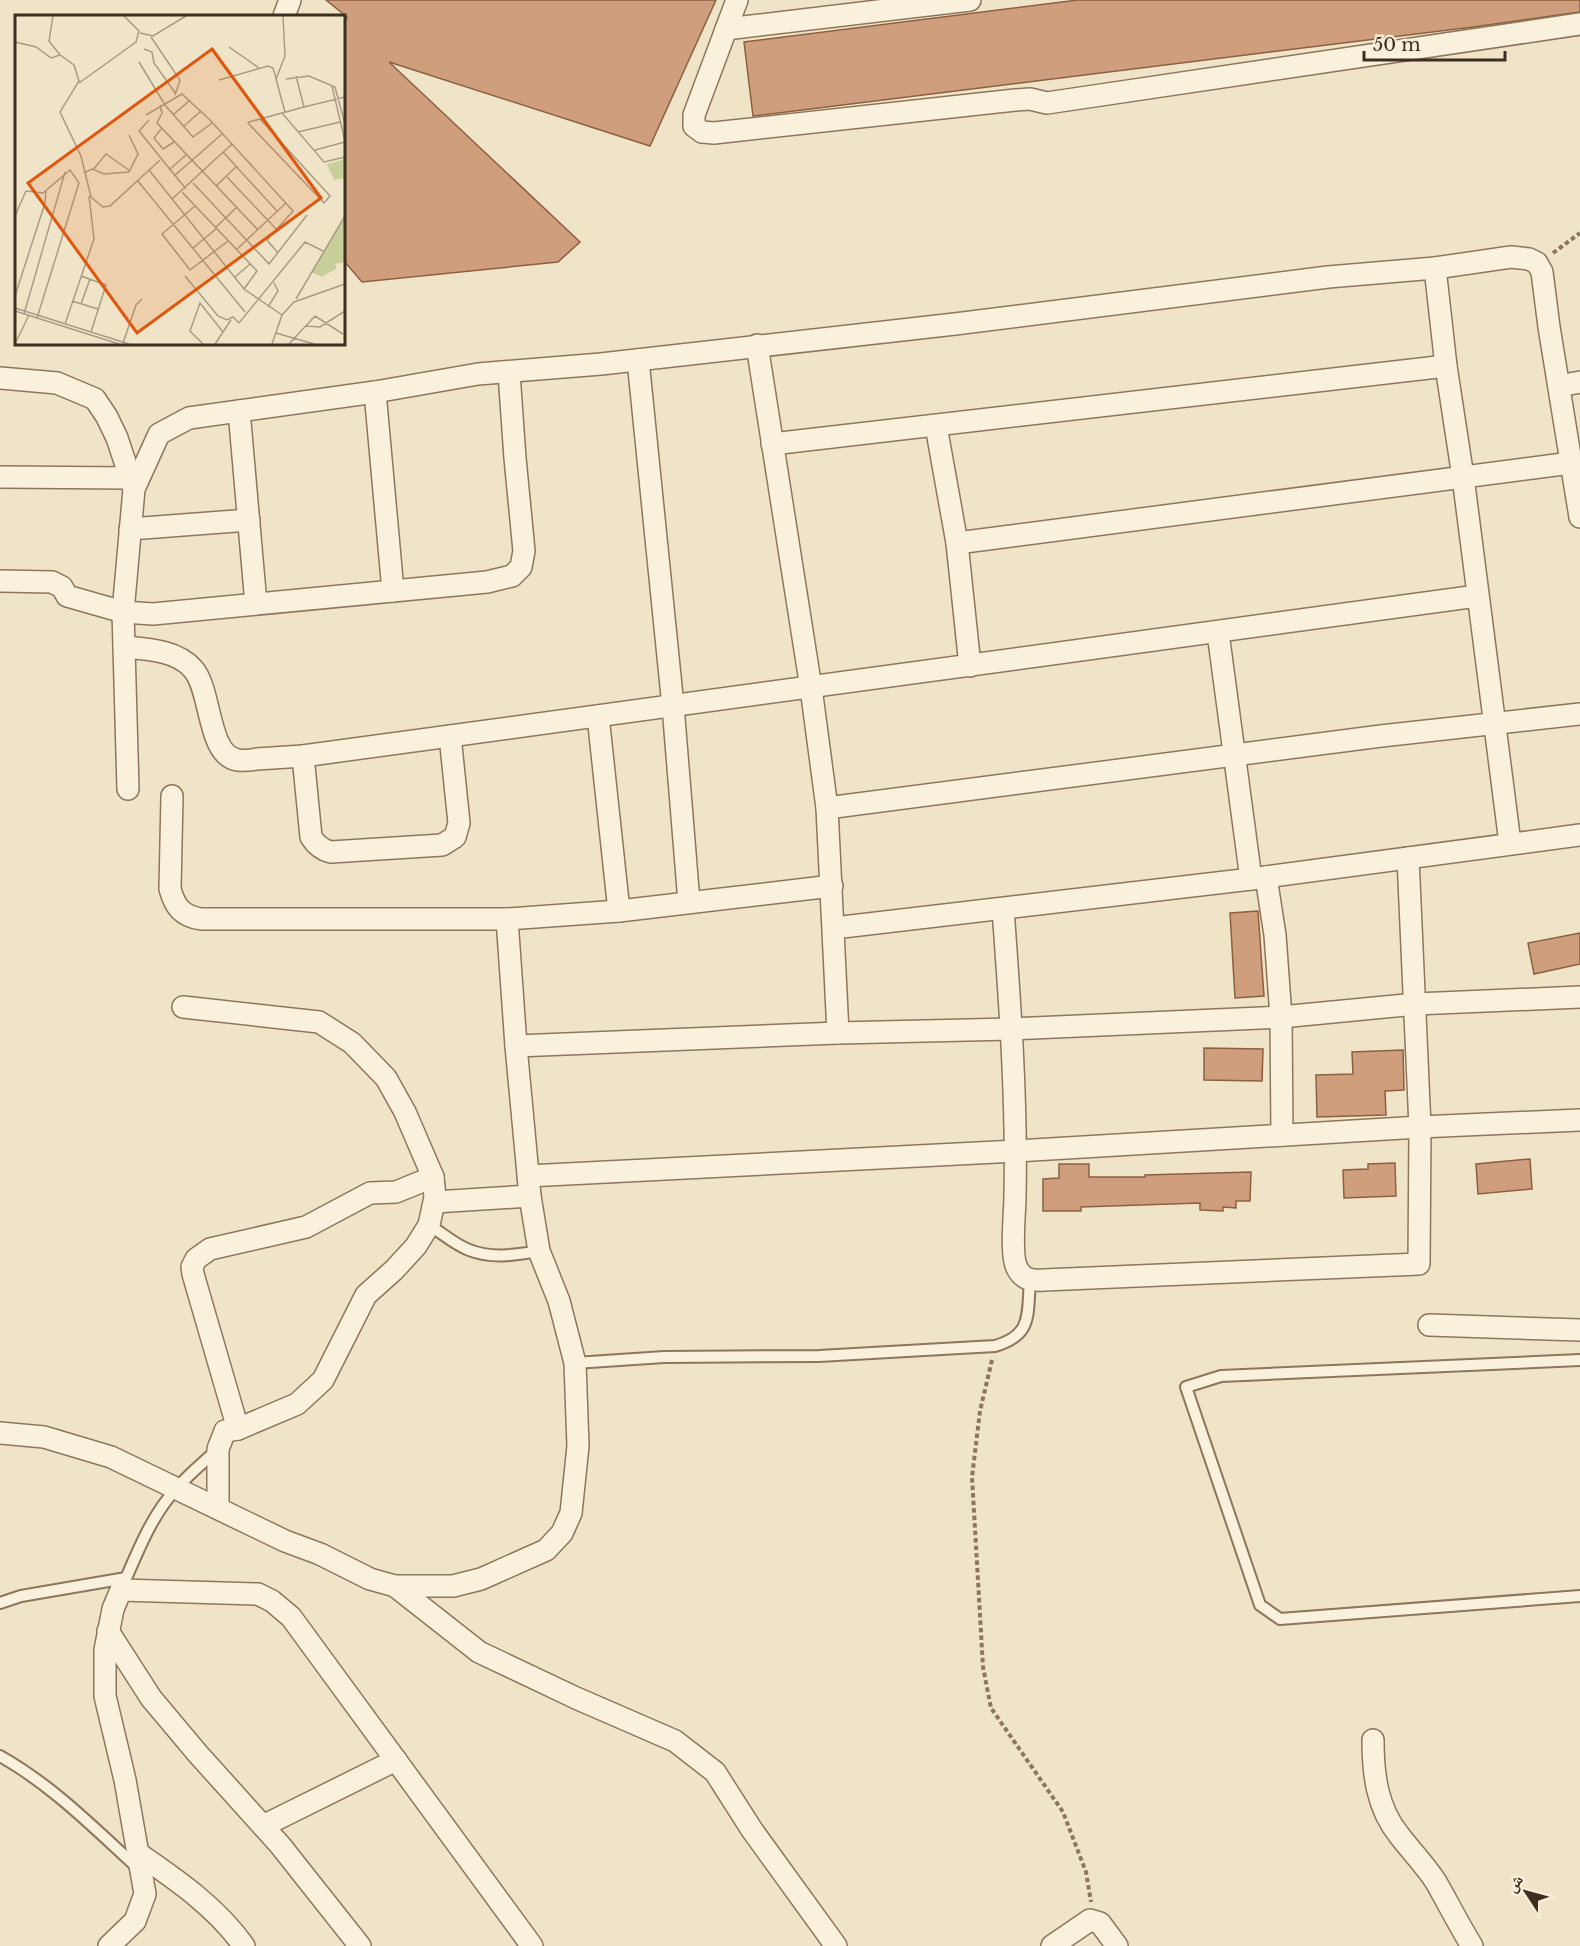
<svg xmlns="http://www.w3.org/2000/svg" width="1580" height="1946" font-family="'Libre Baskerville','Noto Naskh Arabic',serif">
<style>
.building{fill:#cf9f7d;stroke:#8d5f41;stroke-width:1.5}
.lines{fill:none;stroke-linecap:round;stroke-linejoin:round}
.lane-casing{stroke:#8d765c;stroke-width:14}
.street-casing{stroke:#8d765c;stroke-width:24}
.path{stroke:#8d765c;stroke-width:4;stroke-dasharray:4.5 3;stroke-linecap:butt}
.lane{stroke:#faf1dc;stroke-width:10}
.street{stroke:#faf1dc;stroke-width:21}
.inset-road{fill:none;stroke:#a89b85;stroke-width:1.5}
.view{fill:#df570d;fill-opacity:0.15;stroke:#df570d;stroke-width:3}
.inset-edge{fill:none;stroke:#3d2e20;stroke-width:3}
</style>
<rect width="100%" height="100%" fill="#f0e4c8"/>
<g class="building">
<polygon points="326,0 716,0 650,146 389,62 580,242 558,262 362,282 344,261 344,26 347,17"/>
<polygon points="1078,0 1580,0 1580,12 1473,27 753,116 744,42"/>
<polygon points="1258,911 1264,996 1235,998 1230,913"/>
<polygon points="1580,933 1580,964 1534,974 1528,943"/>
<polygon points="1204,1048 1263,1049 1262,1081 1204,1080"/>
<polygon points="1403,1050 1404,1090 1385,1091 1386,1115 1317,1117 1316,1075 1353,1074 1352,1052"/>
<polygon points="1530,1159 1532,1189 1478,1194 1476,1164"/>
<polygon points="1395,1163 1396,1196 1344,1198 1343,1170 1368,1169 1368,1164"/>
<polygon points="1059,1164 1089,1164 1089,1177 1145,1177 1145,1175 1251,1172 1250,1201 1236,1201 1236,1208 1223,1207 1223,1211 1200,1210 1200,1203 1081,1207 1081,1211 1043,1211 1043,1179 1059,1178"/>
</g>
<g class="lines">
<g class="lane-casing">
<g id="lane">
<path d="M 429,1225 C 442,1233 454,1244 469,1250 C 492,1259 515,1255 539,1251"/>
<polyline points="1580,1360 1221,1376 1186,1387 1260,1605 1280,1619 1580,1596"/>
<path d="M 575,1363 L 664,1357 L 819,1356 L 995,1346 C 1033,1335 1027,1314 1030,1281"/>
<path d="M 121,1590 C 136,1556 151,1515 177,1488 C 189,1474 204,1462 218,1449"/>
<polyline points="0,1603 21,1596 126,1578"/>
<path d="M 0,1756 C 52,1785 95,1829 139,1869"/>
</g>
</g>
<g class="street-casing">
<g id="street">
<polyline points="737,0 694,115 694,126 702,132 714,133 1015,100 1030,99 1047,103 1580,24"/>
<polyline points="284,16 290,0"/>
<polyline points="726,29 970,0"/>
<polyline points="1435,268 1446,366 1463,477 1510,843"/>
<polyline points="757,345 811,688 827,808 838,1033"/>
<polyline points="638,360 673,706 689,902"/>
<polyline points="0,378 57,383 95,399 107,417 117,438 134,489"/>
<polyline points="1559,386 1580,382"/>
<polyline points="375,392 393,591"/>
<polyline points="239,411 256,604"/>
<polyline points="936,426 957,543 970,666"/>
<polyline points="772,444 1446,366"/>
<polyline points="0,477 131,478"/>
<polyline points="130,529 249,520"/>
<polyline points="957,543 1571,463"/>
<polyline points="0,581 52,582 62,587 67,596 123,612 153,614 487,582 512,576 521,567 524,551 515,458 509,373"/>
<polyline points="1218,633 1251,879"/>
<path d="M 124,647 C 147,649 177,650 193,669 C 212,690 207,756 238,760 C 244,761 251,760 257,759 C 272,758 287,757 303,756 L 1477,596"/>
<polyline points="598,716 619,911"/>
<path d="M 303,756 L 311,837 C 316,845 322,850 331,852 L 442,845 L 455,837 L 459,823 L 450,736"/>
<polyline points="128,789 123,612 134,489 159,434 189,418 375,392 478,374 601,364 955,324 1328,277 1435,268 1511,257 1529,259 1537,263 1542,272 1549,327 1580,517"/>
<path d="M 172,796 L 170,889 C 175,907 182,916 201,919 L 507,919 L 619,911 L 832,886"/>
<polyline points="827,808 1381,736 1580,714"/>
<polyline points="1266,877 1275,935 1281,1017 1282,1135"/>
<path d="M 1003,909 C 1010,1004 1017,1100 1015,1196 C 1015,1212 1010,1255 1017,1268 C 1023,1280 1032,1281 1044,1280 L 1419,1264 L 1420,1127 L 1408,858"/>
<polyline points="834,928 1251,879 1580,835"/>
<polyline points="183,1007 319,1022 352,1043 386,1078 405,1112 433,1177 435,1197 429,1225 416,1246 394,1270 366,1295 323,1380 297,1404 238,1429 225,1431 218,1449 218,1508"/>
<polyline points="516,1046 838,1033 1011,1029 1281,1017 1416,1004 1580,997"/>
<polyline points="528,1176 1016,1151 1420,1127 1580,1120"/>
<polyline points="435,1202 530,1196"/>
<polyline points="1429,1325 1580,1330"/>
<polyline points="238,1429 193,1274 192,1267 196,1259 210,1249 306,1227 370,1193 396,1192 433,1177"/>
<polyline points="0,1433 44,1437 111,1457 285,1541 320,1554 370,1579 395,1586 453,1586 481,1579 546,1550 562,1533 571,1513 578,1446 575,1363 559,1301 539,1251 530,1196 516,1046 507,919"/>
<polyline points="395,1586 479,1652 576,1698 675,1741 715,1772 752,1830 836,1946"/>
<polyline points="108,1631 151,1698 198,1754 280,1845 360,1946"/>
<path d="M 1373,1740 C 1373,1774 1377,1808 1399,1835 C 1411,1851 1425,1865 1436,1882 C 1448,1903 1459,1925 1472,1946"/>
<polyline points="263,1826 396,1760"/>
<path d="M 139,1854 C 178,1881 216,1907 244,1946"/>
<polyline points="109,1946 135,1921 145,1894 125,1780 105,1696 105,1650 113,1609 121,1590 258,1594 272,1601 291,1617 532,1946"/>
<polyline points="1052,1946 1090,1920 1100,1923 1117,1946"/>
</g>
</g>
<g class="path">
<polyline points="1553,253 1580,233"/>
<polyline points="992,1360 980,1411 972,1477 983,1667 991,1708 1063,1812 1086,1872 1091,1902"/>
</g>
<use href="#lane" class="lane"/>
<use href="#street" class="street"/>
</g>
<g transform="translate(15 15)">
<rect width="330" height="330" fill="#f0e4c8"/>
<path d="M 330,144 L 330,163 L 319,165 L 312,149 ZM 330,202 L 330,247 L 320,249 L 322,253 L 307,262 L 296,257 Z" fill="#c9cf9b"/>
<path class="inset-road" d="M 38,1 L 34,26 L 45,40 L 59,50 L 64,66 L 45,97 L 66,141 L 76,182 L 88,192 L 95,191 L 145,145M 268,1 L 270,41 L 261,64 L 270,97M 125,18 L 138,21 L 171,1M 136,22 L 165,65 L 160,80M 0,27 L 21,32 L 36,43 L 45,40M 214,32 L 244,53M 129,34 L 137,37 L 139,48 L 161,79M 124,47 L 150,90 L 178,122 L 197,108M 281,61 L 289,92M 271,64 L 294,61 L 320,72 L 330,109M 204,65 L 253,51 L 258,53 L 261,63M 64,68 L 121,27 L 124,16 L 109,1M 317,71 L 330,126M 145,90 L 147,98 L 142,108 L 243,215M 267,98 L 309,147 L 330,142M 131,100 L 167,79 L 195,105 L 278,196 L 252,225 L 263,238M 158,100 L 175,85M 245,104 L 315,181 L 309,188 L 233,108 L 234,107 L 289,92 L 330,82M 134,105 L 124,116 L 171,174M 169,111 L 186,96M 146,114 L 139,123 L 148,134 L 159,127M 283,117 L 325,107M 300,135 L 330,127M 208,137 L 262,196M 78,155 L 91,139 L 115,156M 134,155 L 229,274 L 267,300M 154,155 L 171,140M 69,158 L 77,154 L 89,159 L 114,157 L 123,139 L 114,120M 159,161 L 207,119M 212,162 L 262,215M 122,165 L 230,297M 178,168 L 254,249 L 292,200M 201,171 L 221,152M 167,177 L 242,256 L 229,274M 157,184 L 217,129M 180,191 L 147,219 L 175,255 L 213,226M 0,201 L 11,176 L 28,178 L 55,155 L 64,168 L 22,303M 200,213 L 221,193M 178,233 L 201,214M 221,235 L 271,188M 66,261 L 91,270 L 76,317M 170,261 L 203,301 L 212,305 L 218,302 L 224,308 L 290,227 L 308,236M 220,262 L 235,249M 0,281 L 30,188 L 31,175M 281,284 L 330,201M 57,286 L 83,294M 66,289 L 75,264M 253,292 L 263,276 L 259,268M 0,293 L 114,329M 0,296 L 104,329M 9,299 L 50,157M 50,309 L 79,224 L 74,181M 291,311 L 305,312 L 330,296M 261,318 L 299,329M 108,328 L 121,290 L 127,284M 0,329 L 14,300M 188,329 L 175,316 L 185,288 L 208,317M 200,329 L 216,305M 257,329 L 267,300 L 279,287 L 330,269M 274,329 L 300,301 L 328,319"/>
<path class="view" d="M 197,34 L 306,183 L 122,318 L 13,168 Z"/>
<rect width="330" height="330" class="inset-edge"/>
</g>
<g transform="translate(1526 1892) rotate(306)" stroke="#f7eed8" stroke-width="4.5" paint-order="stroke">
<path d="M0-4.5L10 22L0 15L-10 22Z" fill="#3d2e20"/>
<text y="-9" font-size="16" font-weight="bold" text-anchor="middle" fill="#3d2e20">ش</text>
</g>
<path d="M1364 51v9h141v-9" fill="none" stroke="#3d2e20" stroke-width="3"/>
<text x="1373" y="51" font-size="18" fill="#3d2e20" stroke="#f7eed8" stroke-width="4.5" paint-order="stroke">50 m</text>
</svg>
